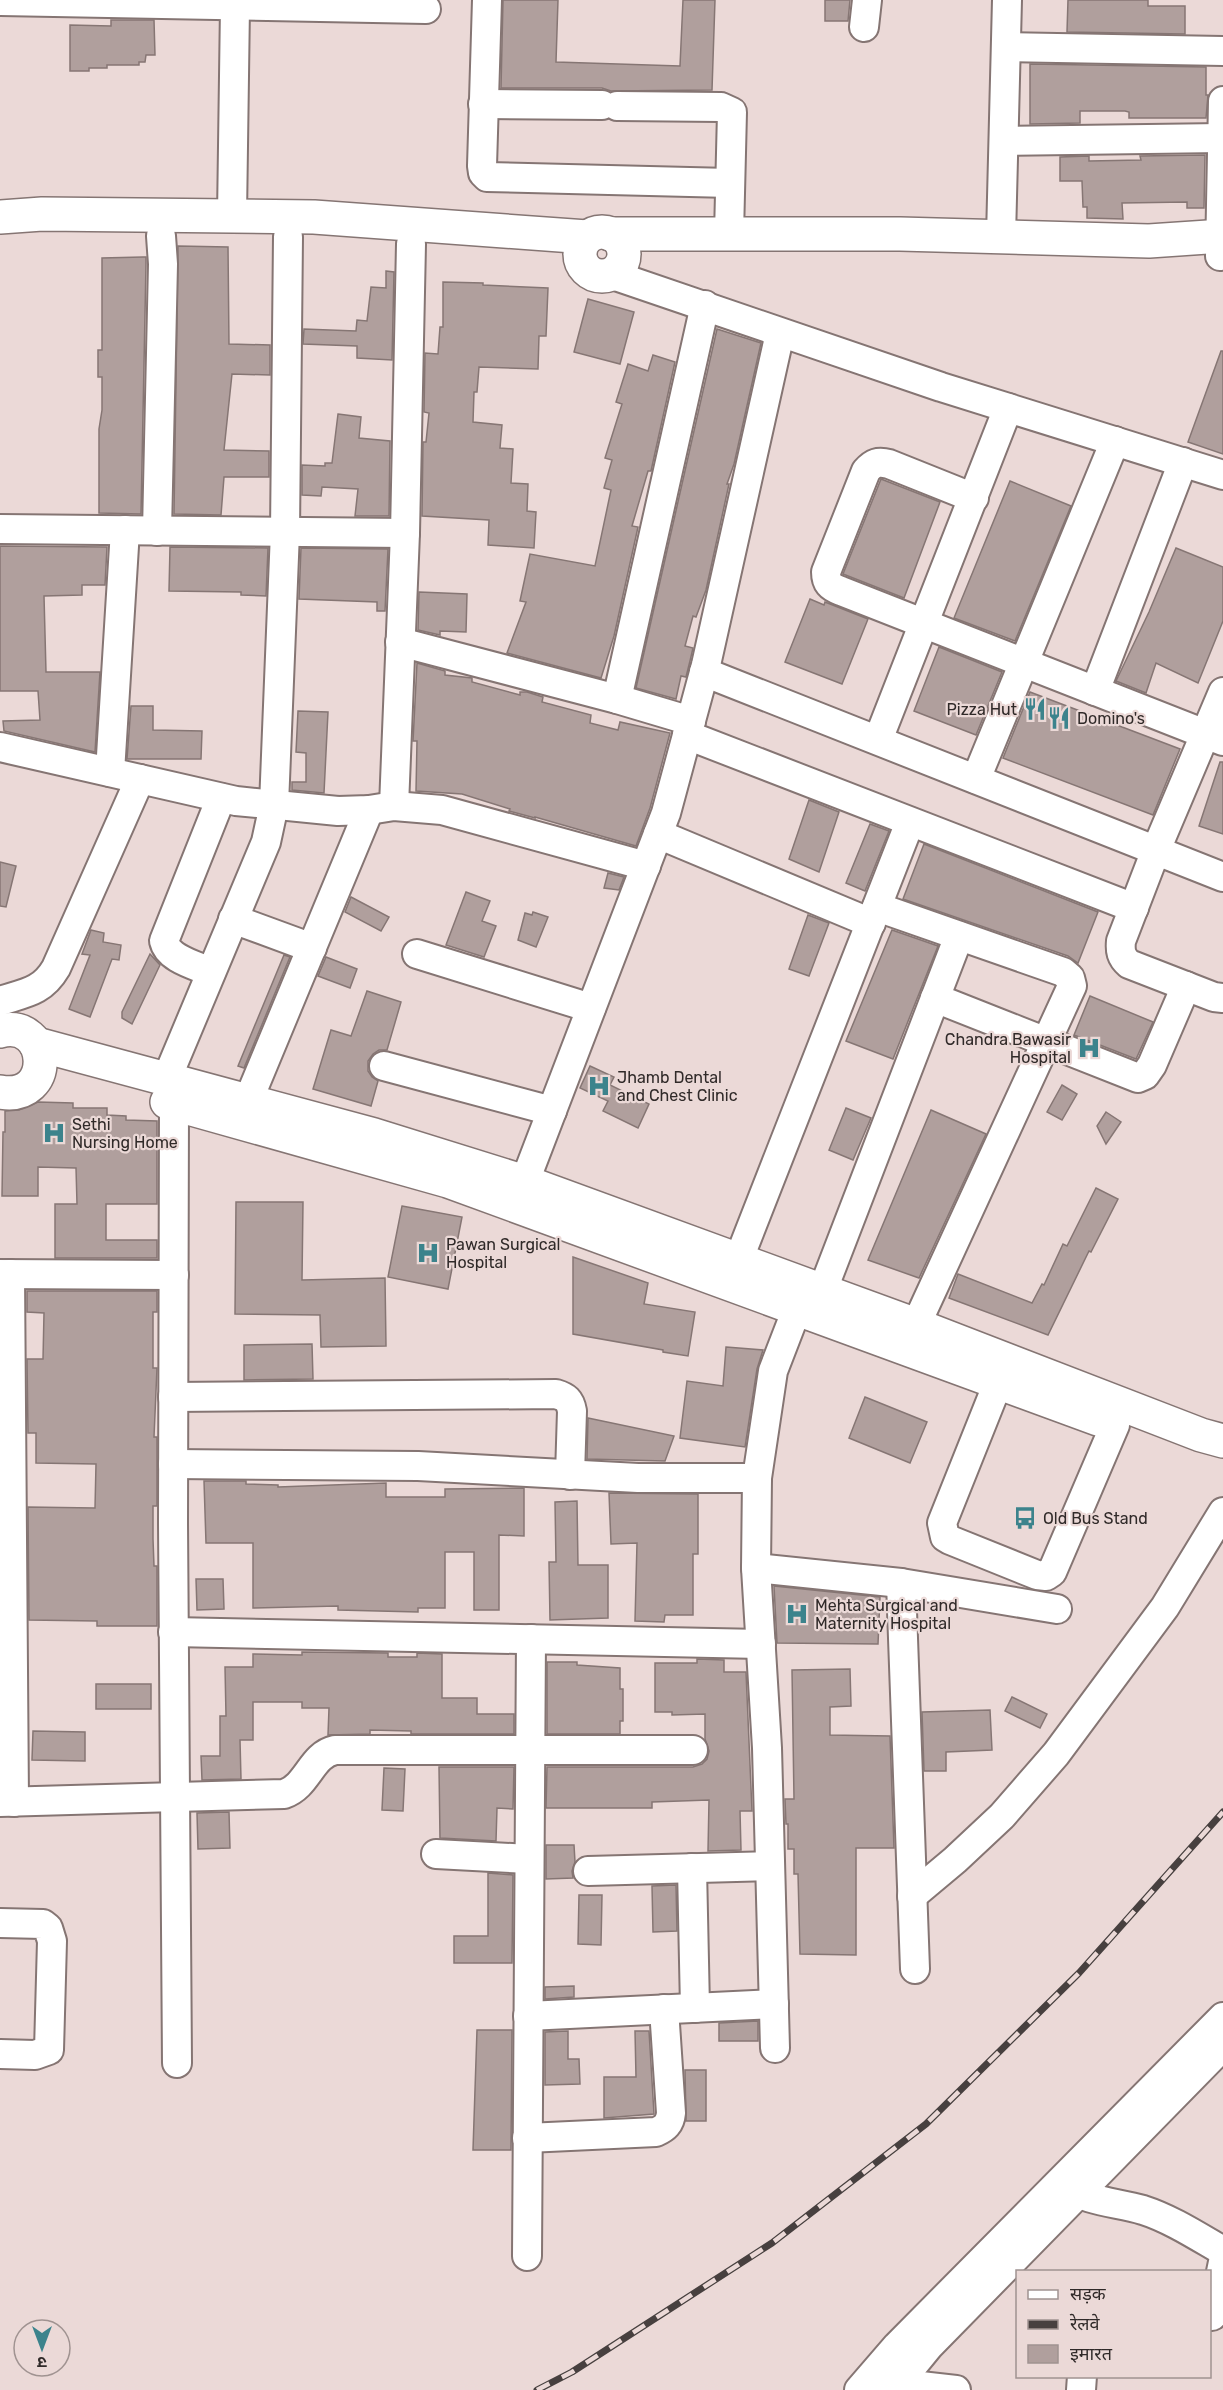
<svg xmlns="http://www.w3.org/2000/svg" width="1223" height="2390" font-family="Rubik,'Noto Sans Devanagari',sans-serif">
<style>
.building{fill:#b09f9d;stroke:#867674;stroke-width:1.5}
.lines{fill:none;stroke-linecap:round;stroke-linejoin:round}
.minor-casing{stroke:#857573;stroke-width:32}
.major-casing{stroke:#857573;stroke-width:36}
.minor{stroke:#fff;stroke-width:28}
.major{stroke:#fff;stroke-width:33}
.rail-casing{stroke:#47403f;stroke-width:7}
.rail{stroke:#ebd9d7;stroke-width:4.5;stroke-dasharray:14;stroke-linecap:butt}
.labels{text-anchor:middle;stroke-width:4.5;stroke-linejoin:round;paint-order:stroke}
.poi-label{font-size:16px;fill:#302a29;stroke:#ebd9d7;text-anchor:start}
</style>
<rect width="100%" height="100%" fill="#ebd9d7"/>
<g class="building">
<polygon points="503,0 558,0 556,62 680,66 683,0 715,0 712,90 611,91 602,88 501,88"/>
<polygon points="825,0 850,0 848,21 825,21"/>
<polygon points="1068,0 1148,0 1148,6 1185,6 1185,34 1067,32"/>
<polygon points="111,20 154,20 155,55 146,55 145,62 139,62 139,65 107,65 107,68 89,68 89,71 70,71 70,25 111,26"/>
<polygon points="1030,64 1206,67 1206,95 1208,95 1206,118 1129,118 1129,112 1125,111 1080,111 1080,123 1030,124"/>
<polygon points="1205,155 1204,208 1187,208 1187,202 1122,203 1123,219 1087,218 1087,207 1083,207 1082,181 1060,181 1060,157 1089,156 1089,161 1141,160 1140,156"/>
<polygon points="178,246 228,247 229,344 270,345 270,375 232,374 224,450 269,451 269,477 224,477 221,515 174,514"/>
<polygon points="143,257 146,257 146,264 141,514 99,513 99,429 102,410 102,377 98,377 98,350 102,350 102,258"/>
<polygon points="386,271 394,272 392,360 357,358 357,346 303,344 304,329 356,331 357,320 367,321 371,287 386,288"/>
<polygon points="443,282 483,283 483,285 548,288 546,336 539,336 538,369 479,367 477,392 474,392 473,422 502,425 500,448 513,449 511,483 528,484 527,511 536,512 534,548 488,545 489,520 422,516 423,442 426,442 429,413 424,412 425,353 438,354 440,327 443,327"/>
<polygon points="588,299 634,312 620,364 574,352"/>
<polygon points="717,329 761,343 734,464 727,484 729,484 706,590 696,617 693,616 685,646 693,648 690,661 686,677 681,676 676,699 636,688"/>
<polygon points="1221,351 1223,351 1223,454 1188,442"/>
<polygon points="653,355 675,362 651,471 648,471 632,526 638,527 614,636 601,678 507,653 526,602 520,601 530,554 595,566 611,490 604,488 612,460 605,458 622,404 616,402 628,364 648,371"/>
<polygon points="338,414 361,417 359,438 390,441 389,516 355,516 358,489 322,487 321,496 302,495 302,465 325,466 325,463 332,463"/>
<polygon points="881,479 940,502 904,598 843,574"/>
<polygon points="1010,481 1071,506 1015,641 954,618"/>
<polygon points="0,546 107,547 105,585 82,585 82,595 44,596 46,672 100,672 95,752 4,731 3,721 40,720 38,691 0,691"/>
<polygon points="170,547 268,548 266,596 241,595 241,592 169,591"/>
<polygon points="301,548 388,549 385,611 377,611 377,602 299,599"/>
<polygon points="1176,548 1223,567 1223,621 1198,683 1156,663 1146,693 1116,681 1149,612"/>
<polygon points="419,592 467,594 466,632 440,631 440,635 418,630"/>
<polygon points="810,599 824,605 825,602 868,619 842,684 785,662"/>
<polygon points="939,647 1002,672 976,735 914,711"/>
<polygon points="417,663 445,671 445,675 472,678 472,682 520,695 520,692 527,692 543,697 542,702 591,715 590,723 618,730 620,722 670,733 650,808 636,846 535,817 535,818 509,811 510,809 462,794 416,791 417,741 413,741"/>
<polygon points="1030,692 1180,749 1153,815 1003,758"/>
<polygon points="131,706 153,706 153,730 202,731 201,759 127,759"/>
<polygon points="298,711 328,712 324,793 292,790 292,782 306,782 306,753 296,752"/>
<polygon points="1220,762 1223,762 1223,834 1199,826"/>
<polygon points="809,800 839,812 819,872 789,859"/>
<polygon points="870,824 889,831 865,891 846,883"/>
<polygon points="924,844 1098,912 1078,963 1068,956 903,899"/>
<polygon points="0,862 16,866 6,907 0,906"/>
<polygon points="608,873 624,877 619,890 604,888"/>
<polygon points="466,892 490,901 482,921 496,926 484,957 446,945"/>
<polygon points="351,897 389,917 381,931 345,912"/>
<polygon points="533,912 548,917 536,947 518,940 525,913 532,915"/>
<polygon points="808,915 829,923 809,976 789,969"/>
<polygon points="91,930 104,933 103,942 121,945 119,960 112,959 90,1017 69,1009 90,955 82,954"/>
<polygon points="892,930 938,946 893,1059 846,1041"/>
<polygon points="150,954 160,965 132,1024 122,1018 122,1012"/>
<polygon points="284,955 290,957 244,1068 238,1066"/>
<polygon points="326,957 357,969 350,988 318,976"/>
<polygon points="367,991 401,1002 387,1050 379,1050 373,1054 368,1061 368,1071 372,1077 378,1081 371,1106 313,1089 331,1030 351,1036"/>
<polygon points="1090,996 1153,1022 1136,1059 1074,1035"/>
<polygon points="590,1066 614,1077 610,1085 649,1104 638,1128 603,1111 608,1101 580,1088"/>
<polygon points="1062,1085 1077,1094 1062,1120 1047,1112"/>
<polygon points="38,1102 73,1103 73,1108 107,1108 107,1115 126,1116 126,1120 157,1121 157,1204 106,1204 106,1240 157,1240 157,1258 55,1258 55,1204 77,1204 76,1168 38,1167 38,1196 2,1196 3,1132 5,1132 5,1111 19,1110"/>
<polygon points="846,1108 871,1118 853,1160 829,1150"/>
<polygon points="931,1110 986,1134 919,1278 868,1260"/>
<polygon points="1106,1112 1121,1122 1106,1144 1097,1126"/>
<polygon points="1096,1188 1118,1199 1091,1252 1089,1251 1048,1335 949,1298 958,1274 1032,1303 1042,1284 1044,1285 1063,1244 1067,1246"/>
<polygon points="236,1202 303,1202 302,1280 385,1278 386,1346 321,1347 320,1315 235,1314"/>
<polygon points="402,1206 462,1217 448,1289 388,1277"/>
<polygon points="573,1257 648,1283 644,1304 695,1312 688,1356 663,1352 663,1350 573,1334"/>
<polygon points="27,1291 157,1291 157,1312 153,1312 153,1368 157,1368 154,1437 157,1437 157,1506 153,1506 153,1539 154,1566 157,1566 157,1626 97,1626 97,1621 29,1620 28,1507 95,1508 96,1464 36,1463 36,1433 28,1433 27,1359 43,1359 44,1313 27,1312"/>
<polygon points="312,1344 313,1379 244,1380 244,1345"/>
<polygon points="726,1347 763,1350 757,1369 745,1447 680,1438 687,1381 723,1386"/>
<polygon points="865,1397 927,1422 910,1463 849,1438"/>
<polygon points="588,1418 674,1436 665,1461 587,1459"/>
<polygon points="204,1481 246,1481 246,1484 278,1485 278,1487 386,1483 386,1497 445,1497 445,1489 524,1488 524,1536 499,1535 499,1610 474,1610 474,1552 445,1552 445,1608 418,1608 418,1612 338,1610 338,1606 253,1608 253,1543 206,1543"/>
<polygon points="609,1493 698,1494 698,1554 693,1554 693,1615 665,1615 664,1622 635,1621 637,1543 611,1544"/>
<polygon points="577,1501 578,1565 608,1565 608,1618 550,1620 549,1562 556,1562 555,1502"/>
<polygon points="196,1579 223,1579 224,1609 197,1610"/>
<polygon points="774,1586 880,1597 878,1644 777,1643"/>
<polygon points="302,1652 388,1653 388,1657 417,1657 417,1653 442,1654 442,1698 477,1698 477,1714 514,1714 514,1734 411,1734 411,1731 370,1730 370,1734 328,1735 329,1708 302,1708 302,1702 253,1702 253,1740 240,1740 241,1779 202,1780 201,1756 220,1756 220,1716 226,1716 225,1667 253,1667 253,1654 302,1655"/>
<polygon points="697,1659 724,1660 724,1672 746,1672 752,1811 740,1811 741,1850 708,1851 709,1800 652,1802 652,1808 546,1808 547,1767 693,1767 702,1764 707,1759 709,1751 705,1739 705,1714 672,1715 672,1712 655,1712 655,1663 697,1663"/>
<polygon points="547,1662 577,1662 577,1665 620,1668 620,1689 623,1689 623,1721 620,1721 620,1734 547,1734"/>
<polygon points="850,1669 851,1706 830,1707 830,1735 890,1736 894,1848 856,1848 856,1955 800,1954 798,1874 794,1874 794,1849 788,1849 788,1824 786,1824 785,1799 794,1799 792,1670"/>
<rect x="96" y="1684" width="55" height="25"/>
<polygon points="1012,1697 1047,1714 1040,1728 1005,1711"/>
<polygon points="990,1710 992,1750 946,1752 946,1771 924,1771 922,1712"/>
<polygon points="33,1731 85,1732 85,1761 32,1760"/>
<polygon points="439,1767 514,1767 513,1809 497,1808 496,1841 440,1838"/>
<polygon points="384,1768 405,1769 403,1811 382,1810"/>
<polygon points="229,1812 230,1848 198,1849 197,1813"/>
<polygon points="546,1845 574,1845 575,1862 572,1871 573,1878 546,1879"/>
<polygon points="488,1873 513,1875 512,1963 454,1963 454,1936 488,1936"/>
<polygon points="676,1885 677,1931 653,1932 652,1886"/>
<polygon points="579,1895 602,1895 601,1945 578,1944"/>
<polygon points="574,1986 574,1997 545,1999 545,1987"/>
<polygon points="758,2021 758,2041 719,2041 719,2023"/>
<polygon points="477,2030 512,2030 511,2150 473,2150"/>
<polygon points="568,2031 568,2059 579,2059 580,2084 545,2085 545,2032"/>
<polygon points="635,2031 649,2031 654,2114 604,2118 604,2077 636,2077"/>
<polygon points="685,2070 706,2070 706,2121 686,2121"/>
</g>
<g class="lines">
<g class="minor-casing">
<g id="minor">
<polyline points="487,0 482,166 483,173 487,177 730,183"/>
<polyline points="0,1 426,9"/>
<polyline points="864,27 867,0"/>
<polyline points="1006,47 1223,51"/>
<polyline points="483,104 602,105"/>
<polyline points="617,106 721,107 732,112 729,234"/>
<polyline points="1004,141 1222,138"/>
<polyline points="232,216 235,6"/>
<polyline points="1001,237 1007,0"/>
<polyline points="1220,256 1223,101"/>
<polyline points="610,274 941,387 1223,475"/>
<path d="M 974,498 L 889,464 C 878,461 873,463 866,471 L 826,572 C 826,583 830,587 841,591 L 1223,741"/>
<polyline points="0,529 405,533"/>
<polyline points="157,531 163,264 161,236"/>
<polyline points="400,642 617,699 691,721"/>
<polyline points="704,672 1223,877"/>
<polyline points="1095,691 1183,462"/>
<path d="M 1223,692 L 1156,850 L 1121,941 C 1120,951 1121,957 1129,964 L 1214,997 L 1223,998"/>
<polyline points="617,699 705,305"/>
<polyline points="687,735 1134,908"/>
<polyline points="878,740 1008,408"/>
<polyline points="0,747 236,801 338,811 369,810 394,806 442,810 646,866"/>
<polyline points="110,772 125,530"/>
<polyline points="976,779 1115,441"/>
<polyline points="394,806 405,533 411,244"/>
<polyline points="658,834 871,923"/>
<polyline points="877,907 1063,972 1070,978 1072,986 916,1325"/>
<polyline points="233,919 312,948"/>
<polyline points="417,954 591,1008"/>
<path d="M 211,972 C 195,965 168,959 164,941 L 221,798"/>
<polyline points="935,998 1138,1078 1145,1075 1152,1065 1186,986"/>
<path d="M 0,1001 C 25,993 42,992 56,968 L 140,779"/>
<polyline points="384,1066 552,1111"/>
<polyline points="167,1078 266,842 274,805 285,532 288,237"/>
<polyline points="248,1101 369,810"/>
<polyline points="174,1104 173,1523 177,2063"/>
<polyline points="517,1202 666,813 706,665 780,333"/>
<polyline points="738,1261 910,822"/>
<polyline points="0,1274 174,1275"/>
<polyline points="10,1274 14,1802"/>
<polyline points="822,1292 959,936"/>
<polyline points="1006,1363 942,1523 945,1537 950,1540 1037,1575 1046,1576 1052,1572 1115,1425"/>
<path d="M 173,1397 L 556,1394 C 566,1397 570,1400 572,1411 L 570,1475"/>
<polyline points="173,1464 418,1466 638,1478 757,1478"/>
<polyline points="756,1568 901,1583 1057,1609"/>
<polyline points="901,1583 915,1969"/>
<polyline points="173,1632 761,1644"/>
<path d="M 0,1802 L 284,1794 C 308,1786 311,1755 335,1750 L 693,1750"/>
<polyline points="436,1854 529,1859"/>
<polyline points="692,1868 695,2008"/>
<polyline points="588,1871 770,1866"/>
<polyline points="912,1896 955,1860 1002,1816 1056,1754 1165,1607 1223,1512"/>
<polyline points="0,1923 43,1924 48,1928 52,1941 49,2050 35,2055 0,2054"/>
<polyline points="528,2016 774,2004"/>
<polyline points="775,2048 767,1748 756,1568 757,1478 773,1371 805,1288"/>
<path d="M 527,2138 L 656,2132 C 665,2128 670,2124 671,2113 L 664,2009"/>
<path d="M 1063,2185 C 1088,2202 1115,2202 1143,2210 C 1171,2219 1197,2236 1223,2251"/>
<polyline points="527,2256 531,1639"/>
<polyline points="1212,2316 1223,2262"/>
<polyline points="885,2382 956,2390"/>
<polyline points="859,2390 897,2346 1223,2017"/>
<polyline points="893,2390 929,2346 1223,2046"/>
<polyline points="1081,2390 1082,2376"/>
</g>
</g>
<g class="major-casing">
<g id="major">
<polyline points="0,217 42,214 314,217 587,237"/>
<circle cx="602" cy="254" r="22"/>
<polyline points="610,234 900,234 1149,241 1223,236"/>
<path d="M 0,1031 C 51,1018 56,1102 0,1092"/>
<polyline points="36,1044 374,1135 525,1182 916,1325 1201,1435 1223,1441"/>
<polyline points="167,1102 448,1181 1098,1419"/>
</g>
</g>
<use href="#minor" class="minor"/>
<use href="#major" class="major"/>
<g class="rail-casing">
<polyline id="rail" points="537,2390 572,2372 772,2243 926,2124 1079,1973 1223,1812"/>
</g>
<use href="#rail" class="rail"/>
</g>
<defs>
<g id="restaurant-bare" transform="scale(1.8)"><path d="M-5-6h1v4h1v-4h1v4h1v-4h1v5L-1.5 .5V6h-2V.5L-5-1ZM5-6V6H3V1.5H1.5Q1.5-4 5-6Z" fill="#3c838c" stroke="#ebd9d7" stroke-width="2.5" paint-order="stroke"/></g>
<g id="hospital-bare" transform="scale(1.8)"><path d="M-5-5h3v3.5h4V-5h3V5h-3V1.5h-4V5h-3Z" fill="#3c838c" stroke="#ebd9d7" stroke-width="2.5" paint-order="stroke"/></g>
<g id="bus-bare" transform="scale(1.8)"><path d="M-5-6H5V4H4V6H2V4H-2V6H-4V4H-5ZM-3.5-4V0h7V-4ZM-3.5 1.2v1.5H-2V1.2ZM2 1.2v1.5H3.5V1.2Z" fill="#3c838c" stroke="#ebd9d7" stroke-width="2.5" paint-order="stroke"/></g>
</defs>
<g fill-rule="evenodd">
<use href="#restaurant-bare" x="1035" y="709"/>
<use href="#restaurant-bare" x="1059" y="718"/>
<use href="#hospital-bare" x="1089" y="1048"/>
<use href="#hospital-bare" x="599" y="1086"/>
<use href="#hospital-bare" x="54" y="1133"/>
<use href="#hospital-bare" x="428" y="1253"/>
<use href="#bus-bare" x="1025" y="1518"/>
<use href="#hospital-bare" x="797" y="1614"/>
</g>
<g class="labels">
<g class="poi-label">
<text x="1017" y="715" text-anchor="end">Pizza Hut</text>
<text x="1077" y="724">Domino's</text>
<text x="1071" y="1045" text-anchor="end">Chandra Bawasir<tspan x="1071" dy="18">Hospital</tspan></text>
<text x="617" y="1083">Jhamb Dental<tspan x="617" dy="18">and Chest Clinic</tspan></text>
<text x="72" y="1130">Sethi<tspan x="72" dy="18">Nursing Home</tspan></text>
<text x="446" y="1250">Pawan Surgical<tspan x="446" dy="18">Hospital</tspan></text>
<text x="1043" y="1524">Old Bus Stand</text>
<text x="815" y="1611">Mehta Surgical and<tspan x="815" dy="18">Maternity Hospital</tspan></text>
</g>
</g>
<rect x="1016" y="2270" width="195" height="108" fill="#ebd9d7" stroke="#a09391" stroke-width="1.5"/>
<rect x="1028" y="2290" width="30" height="9" fill="#ffffff" stroke="#a09391" stroke-width="1.5"/>
<text x="1070" y="2300" font-size="18" fill="#302a29">सड़क</text>
<rect x="1028" y="2320" width="30" height="9" fill="#47403f" stroke="#a09391" stroke-width="1.5"/>
<text x="1070" y="2330" font-size="18" fill="#302a29">रेलवे</text>
<rect x="1028" y="2345" width="30" height="18" fill="#b09f9d" stroke="#a09391" stroke-width="1.5"/>
<text x="1070" y="2360" font-size="18" fill="#302a29">इमारत</text>
<g transform="translate(42 2348) rotate(180)"><circle r="28" fill="#ebd9d7" stroke="#a09391" stroke-width="1.5"/>
<path d="M0-4.5L10 22L0 15L-10 22Z" fill="#3c838c"/>
<text y="-9" font-size="16" font-weight="bold" text-anchor="middle" fill="#302a29">उ</text>
</g>
</svg>
